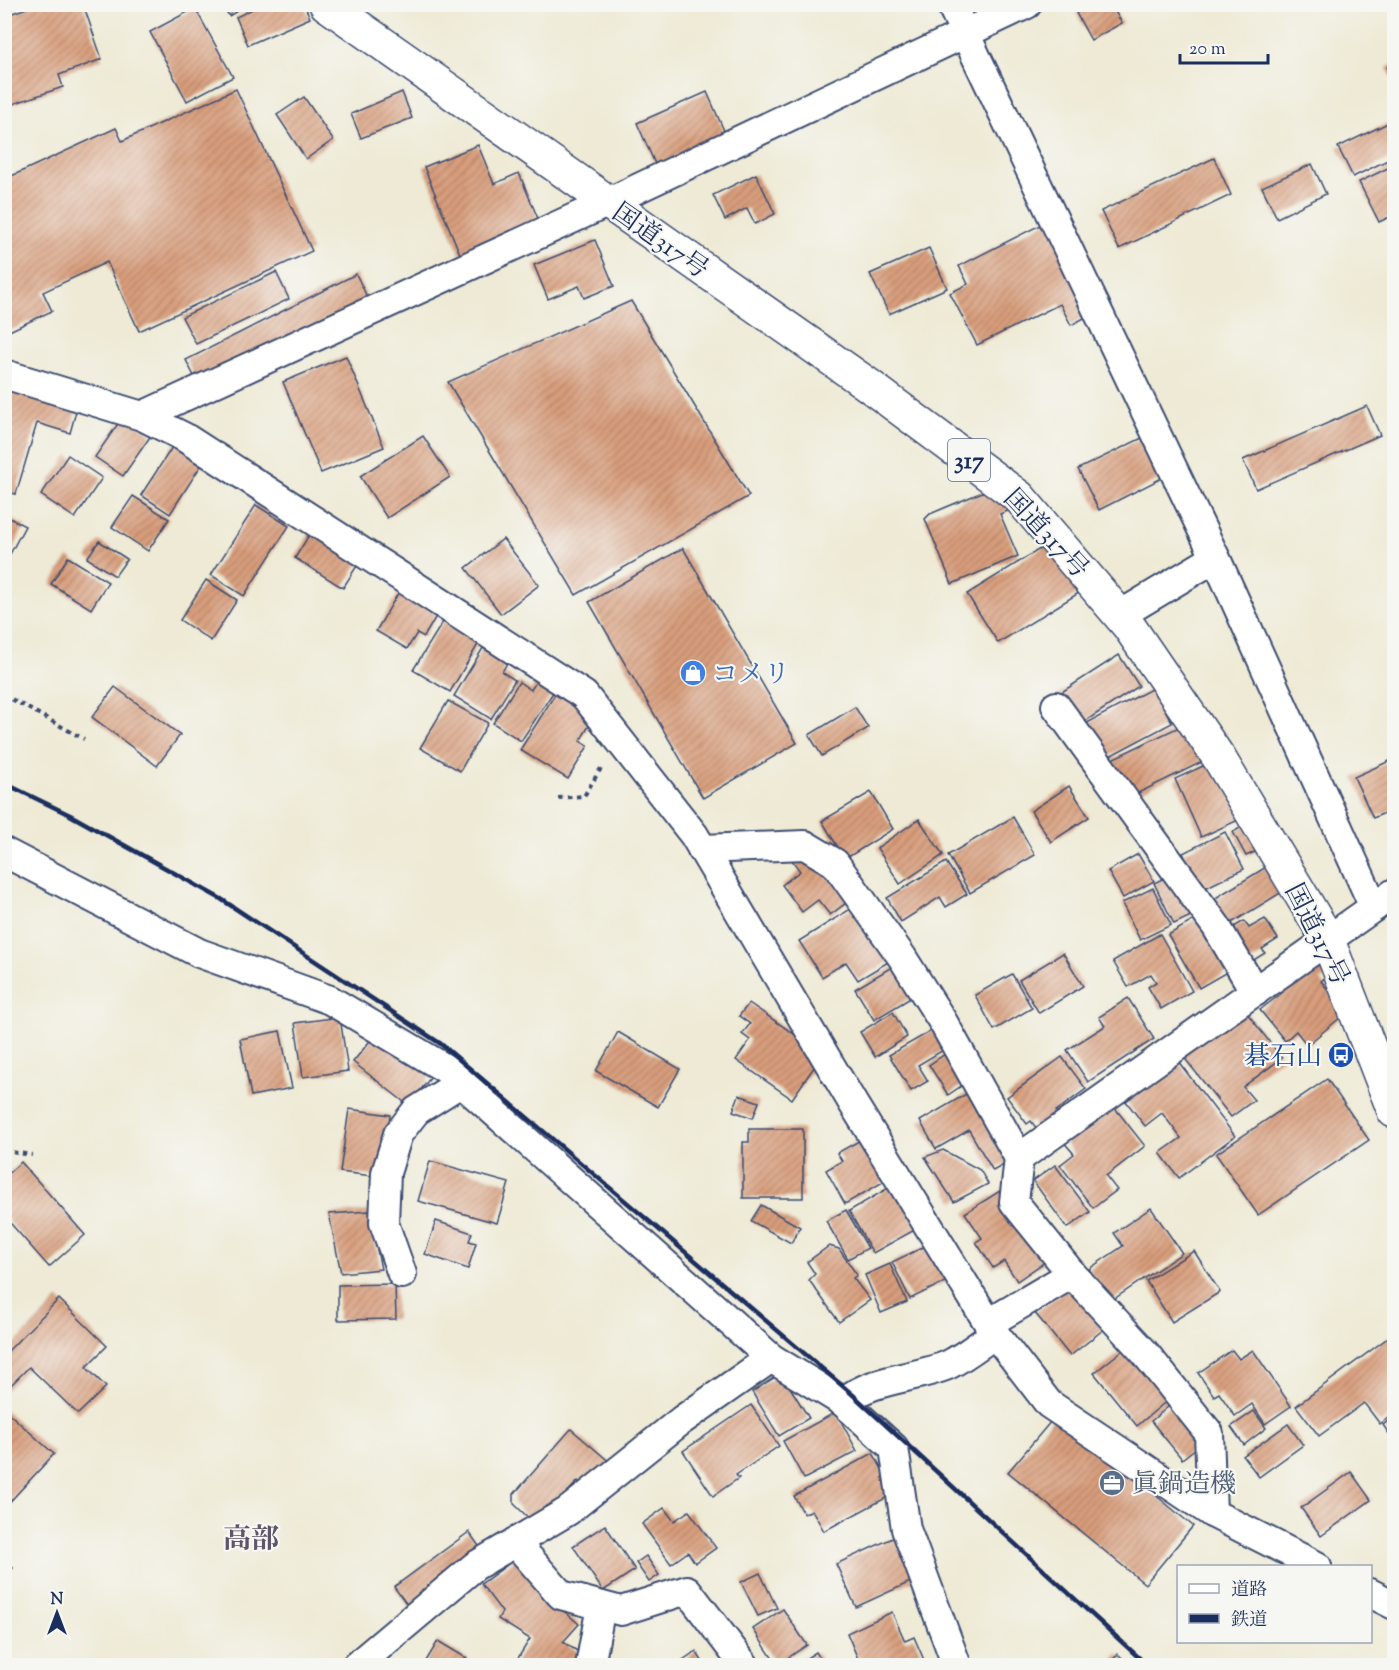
<svg xmlns="http://www.w3.org/2000/svg" width="1399" height="1670" font-family="'Sorts Mill Goudy','Noto Serif JP',serif">
<style>
.building{fill:url(#building-hatch)}
.lines{fill:none;stroke-linecap:round;stroke-linejoin:round}
.minor-casing{stroke:#3b4b70;stroke-width:32}
.highway-casing{stroke:#3b4b70;stroke-width:36}
.path{stroke:#3b4b70;stroke-width:4;stroke-dasharray:4.5 4.5;stroke-linecap:butt}
.minor{stroke:#fff;stroke-width:28}
.highway{stroke:#fff;stroke-width:33}
.rail{stroke:#1b2f5e;stroke-width:4.5}
.labels{text-anchor:middle;stroke-width:4.5;stroke-linejoin:round;paint-order:stroke}
.shield{fill:#f6f6f2;stroke:#5d6b8a;stroke-width:1.5}
.shield-label{font-size:24px;font-weight:bold;fill:#1b2f5e}
.street-label{font-size:26px;fill:#1b2f5e;stroke:#f6f6f2}
.shop-label{font-size:26px;fill:#366cbe;stroke:#f6f6f2;text-anchor:start}
.transit-label{font-size:26px;fill:#164399;stroke:#f6f6f2;text-anchor:end}
.service-label{font-size:26px;fill:#4e5e75;stroke:#f6f6f2;text-anchor:start}
.quarter-label{font-size:28px;font-weight:bold;fill:#5e5668;stroke:#f6f6f2}
</style>
<defs>
<pattern id="building-hatch" width="6" height="6" patternUnits="userSpaceOnUse" patternTransform="scale(1.5)"><rect width="6" height="6" fill="#d99e7c"/><path d="M-1 1l2-2M0 6l6-6M5 7l2-2" fill="none" stroke="#af8169"/></pattern>
</defs>
<rect width="100%" height="100%" fill="#f6f6f2"/>
<filter id="ink" filterUnits="userSpaceOnUse"><feTurbulence type="fractalNoise" baseFrequency=".0167" numOctaves="2"/><feDisplacementMap in="SourceGraphic" scale="12" xChannelSelector="R" yChannelSelector="G"/><feConvolveMatrix kernelMatrix="1 2 1 2 8 2 1 2 1" color-interpolation-filters="sRGB"/></filter>
<filter id="wash" filterUnits="userSpaceOnUse"><feTurbulence type="fractalNoise" baseFrequency=".008" numOctaves="4" result="noise"/><feDisplacementMap in="SourceGraphic" scale="24" xChannelSelector="R" yChannelSelector="G"/><feGaussianBlur stdDeviation="1.35" result="paint"/><feColorMatrix in="noise" values="0 0 0 0 0 0 0 0 0 0 0 0 0 0 0 0 0 1.4 0 .05"/><feComposite in="paint" operator="in"/></filter>
<g filter="url(#wash)">
<rect width="100%" height="100%" fill="#eeead5"/>
<g id="blocks">
<g class="building">
<polygon points="38,4 83,4 102,59 59,75 63,87 4,107 4,16"/>
<polygon points="222,4 249,4 229,16"/>
<polygon points="263,4 304,4 310,18 248,45 236,17"/>
<polygon points="1091,5 1111,5 1122,23 1091,40 1076,13"/>
<polygon points="195,8 233,77 187,101 150,32"/>
<polygon points="1394,64 1394,82 1387,68"/>
<polygon points="236,89 312,251 139,331 107,262 43,292 52,311 5,333 5,179 116,128 122,141"/>
<polygon points="402,92 412,118 361,138 351,114"/>
<polygon points="707,92 726,135 656,166 637,123"/>
<polygon points="304,97 333,140 306,159 277,115"/>
<polygon points="1394,120 1394,157 1353,177 1338,147"/>
<polygon points="478,145 494,184 519,173 539,221 460,254 424,167"/>
<polygon points="1214,158 1231,195 1119,249 1101,211"/>
<polygon points="1312,164 1326,194 1277,218 1262,187"/>
<polygon points="1394,165 1394,215 1379,222 1359,182"/>
<polygon points="756,174 775,214 755,224 747,208 725,220 713,195"/>
<polygon points="1048,221 1094,313 1071,325 1060,304 977,345 950,293 968,284 959,266"/>
<polygon points="595,240 614,286 584,298 579,286 548,299 534,265"/>
<polygon points="929,248 947,288 889,314 870,274"/>
<polygon points="276,272 289,299 196,344 182,317"/>
<polygon points="356,274 369,301 199,386 186,360"/>
<polygon points="631,301 749,496 576,595 448,382"/>
<polygon points="346,356 384,447 321,473 283,382"/>
<polygon points="6,387 77,408 70,433 37,423 16,494 4,491"/>
<polygon points="1367,406 1380,435 1256,489 1243,460"/>
<polygon points="124,415 152,434 123,476 95,457"/>
<polygon points="423,436 450,477 387,518 360,476"/>
<polygon points="178,438 207,456 170,514 141,495"/>
<polygon points="1142,438 1162,478 1099,510 1078,469"/>
<polygon points="68,455 102,478 75,518 41,495"/>
<polygon points="999,485 1010,510 1000,514 1018,556 952,584 925,519 930,514"/>
<polygon points="133,496 169,519 148,551 112,527"/>
<polygon points="256,505 289,526 244,596 211,575"/>
<polygon points="4,515 25,526 10,554 4,551"/>
<polygon points="312,530 360,561 343,588 295,558"/>
<polygon points="503,539 539,585 501,614 466,568"/>
<polygon points="99,541 127,559 115,576 87,558"/>
<polygon points="1051,542 1082,591 998,643 967,594"/>
<polygon points="683,548 797,743 703,798 589,602"/>
<polygon points="68,557 108,582 91,609 51,584"/>
<polygon points="206,580 237,600 211,641 180,620"/>
<polygon points="400,590 438,613 424,637 417,633 407,649 376,631"/>
<polygon points="444,620 480,641 450,692 413,670"/>
<polygon points="483,648 507,663 502,672 515,680 491,719 454,696"/>
<polygon points="1119,655 1139,686 1078,726 1057,695"/>
<polygon points="539,677 556,688 521,741 493,723 519,682 531,690"/>
<polygon points="115,687 180,735 157,766 92,717"/>
<polygon points="1153,688 1172,723 1106,758 1087,723"/>
<polygon points="557,691 596,714 580,741 588,746 568,779 520,750"/>
<polygon points="448,701 488,723 460,771 420,748"/>
<polygon points="855,707 868,728 822,756 809,735"/>
<polygon points="1183,725 1202,762 1130,797 1112,759"/>
<polygon points="1394,759 1394,809 1373,818 1354,777"/>
<polygon points="1216,760 1243,818 1201,837 1175,779"/>
<polygon points="1069,786 1089,817 1051,842 1031,811"/>
<polygon points="871,792 893,829 845,859 822,821"/>
<polygon points="1013,817 1035,855 970,893 948,855"/>
<polygon points="919,819 943,855 900,884 877,848"/>
<polygon points="1252,821 1266,847 1246,856 1233,832"/>
<polygon points="1225,832 1244,869 1201,890 1183,853"/>
<polygon points="808,846 850,900 830,915 818,900 802,912 782,885 800,871 791,859"/>
<polygon points="1138,854 1154,881 1123,898 1108,871"/>
<polygon points="946,862 967,894 946,907 940,897 901,922 887,898"/>
<polygon points="1271,864 1287,889 1225,927 1209,902"/>
<polygon points="1175,873 1195,914 1174,924 1154,883"/>
<polygon points="1153,888 1171,925 1140,940 1122,903"/>
<polygon points="860,903 895,958 858,980 846,962 822,977 799,941"/>
<polygon points="1203,915 1234,968 1199,988 1168,935"/>
<polygon points="1265,919 1278,939 1262,949 1265,953 1244,966 1224,933 1244,921 1249,928"/>
<polygon points="1160,934 1192,991 1161,1009 1148,987 1156,982 1151,974 1128,987 1113,961"/>
<polygon points="1063,953 1083,986 1039,1013 1019,980"/>
<polygon points="1314,956 1329,974 1321,981 1346,1013 1307,1045 1296,1031 1285,1041 1260,1010 1283,992 1277,985"/>
<polygon points="895,965 914,996 874,1020 855,989"/>
<polygon points="1012,974 1032,1008 994,1030 975,995"/>
<polygon points="1128,998 1154,1039 1088,1082 1067,1050 1105,1026 1099,1017"/>
<polygon points="749,1003 823,1054 792,1099 736,1060 750,1040 742,1034 750,1024 739,1016"/>
<polygon points="1240,1004 1282,1058 1243,1087 1254,1100 1231,1117 1179,1051"/>
<polygon points="893,1012 907,1037 875,1057 860,1032"/>
<polygon points="340,1017 348,1071 303,1077 295,1023"/>
<polygon points="938,1027 950,1046 918,1065 928,1081 911,1091 889,1055"/>
<polygon points="280,1031 292,1088 251,1096 240,1039"/>
<polygon points="377,1032 432,1076 408,1105 353,1062"/>
<polygon points="618,1032 680,1069 658,1107 596,1071"/>
<polygon points="951,1050 970,1080 948,1095 929,1065"/>
<polygon points="1062,1057 1086,1089 1056,1111 1062,1117 1040,1133 1031,1121 1027,1124 1007,1097"/>
<polygon points="1175,1057 1235,1136 1179,1178 1160,1153 1181,1138 1162,1113 1145,1126 1122,1096"/>
<polygon points="1327,1079 1369,1140 1258,1215 1216,1154"/>
<polygon points="973,1090 1014,1159 993,1171 969,1130 936,1149 920,1121"/>
<polygon points="739,1095 759,1102 753,1118 733,1111"/>
<polygon points="1111,1103 1145,1146 1106,1176 1117,1190 1093,1208 1060,1165 1074,1154 1062,1140"/>
<polygon points="349,1109 390,1115 381,1177 340,1172"/>
<polygon points="749,1129 803,1129 803,1198 743,1198 743,1142 749,1142"/>
<polygon points="866,1137 890,1178 845,1204 826,1170 842,1161 837,1153"/>
<polygon points="943,1150 980,1170 988,1184 954,1202 925,1157"/>
<polygon points="430,1161 509,1183 497,1223 418,1201"/>
<polygon points="21,1162 85,1235 49,1267 4,1216 4,1177"/>
<polygon points="1055,1165 1090,1212 1067,1228 1033,1181"/>
<polygon points="895,1184 920,1227 873,1253 849,1211"/>
<polygon points="1003,1189 1049,1259 1017,1281 1004,1261 993,1268 976,1242 982,1238 965,1213"/>
<polygon points="761,1205 800,1227 791,1243 751,1221"/>
<polygon points="1151,1208 1182,1253 1111,1301 1089,1269 1123,1246 1114,1233"/>
<polygon points="846,1210 868,1248 848,1259 826,1221"/>
<polygon points="369,1211 381,1269 341,1273 329,1214"/>
<polygon points="436,1221 472,1233 469,1241 476,1243 468,1269 425,1254"/>
<polygon points="936,1241 953,1278 910,1299 892,1262"/>
<polygon points="829,1246 839,1249 857,1275 853,1278 870,1300 839,1322 809,1280 815,1274 807,1262"/>
<polygon points="1194,1251 1220,1292 1172,1322 1146,1281"/>
<polygon points="890,1264 907,1302 881,1313 865,1275"/>
<polygon points="1074,1283 1108,1326 1070,1356 1035,1313"/>
<polygon points="395,1284 396,1319 338,1320 338,1285"/>
<polygon points="59,1299 107,1346 86,1367 106,1387 78,1414 29,1367 4,1392 4,1355"/>
<polygon points="1393,1334 1394,1413 1380,1424 1364,1403 1319,1436 1296,1406"/>
<polygon points="1128,1346 1170,1398 1137,1426 1094,1373"/>
<polygon points="1232,1350 1239,1359 1253,1350 1291,1406 1265,1424 1252,1404 1235,1416 1219,1393 1214,1396 1198,1373"/>
<polygon points="781,1373 809,1418 779,1436 752,1392"/>
<polygon points="1174,1402 1206,1440 1182,1459 1151,1421"/>
<polygon points="751,1405 779,1446 736,1475 739,1478 713,1496 683,1451"/>
<polygon points="4,1409 54,1454 4,1508"/>
<polygon points="1254,1411 1266,1428 1244,1445 1231,1427"/>
<polygon points="836,1412 857,1451 804,1479 783,1441"/>
<polygon points="1057,1414 1193,1526 1145,1584 1008,1472"/>
<polygon points="1394,1416 1394,1441 1383,1425"/>
<polygon points="1288,1424 1303,1445 1259,1477 1243,1456"/>
<polygon points="571,1429 612,1464 586,1487 578,1481 536,1525 514,1504 514,1494"/>
<polygon points="873,1453 895,1493 824,1531 812,1510 804,1514 794,1496"/>
<polygon points="1351,1472 1371,1500 1321,1536 1301,1508"/>
<polygon points="664,1508 674,1521 689,1511 716,1548 695,1563 688,1552 671,1564 642,1524"/>
<polygon points="605,1525 635,1570 603,1591 573,1546"/>
<polygon points="469,1532 486,1556 411,1610 394,1587"/>
<polygon points="897,1536 917,1579 856,1607 836,1564"/>
<polygon points="646,1556 659,1575 649,1582 636,1563"/>
<polygon points="518,1557 544,1594 579,1624 563,1642 582,1654 574,1666 513,1666 530,1639 498,1619 502,1612 481,1584"/>
<polygon points="4,1559 13,1568 4,1576"/>
<polygon points="760,1573 777,1608 758,1616 741,1582"/>
<polygon points="783,1609 807,1645 777,1665 753,1629"/>
<polygon points="892,1612 905,1641 914,1637 924,1660 912,1666 861,1666 847,1633"/>
<polygon points="438,1641 468,1659 464,1666 423,1666"/>
<polygon points="696,1651 705,1666 674,1666"/>
<polygon points="816,1652 825,1666 794,1666"/>
<polygon points="1118,1654 1130,1666 1107,1666"/>
</g>
</g>
</g>
<g filter="url(#ink)">
<use href="#blocks" fill-opacity="0" stroke="#3b4b70" stroke-width="1.5"/>
<g class="lines">
<g class="minor-casing">
<g id="minor">
<polyline points="951,4 1218,563 1374,907"/>
<polyline points="4,374 142,416 184,437 584,695 694,835 854,1105 995,1334 1049,1404 1212,1513 1317,1566"/>
<polyline points="142,416 609,202 1027,4"/>
<polyline points="1120,615 1215,558"/>
<polyline points="1056,706 1216,926 1255,992"/>
<polyline points="702,849 805,845 835,863 902,957 943,1022 1019,1158"/>
<polyline points="4,852 199,953 330,1000 446,1069 771,1358"/>
<polyline points="402,1274 384,1223 386,1173 398,1134 416,1111 462,1082"/>
<polyline points="989,1323 1072,1274"/>
<polyline points="843,1402 894,1448 906,1529 957,1666"/>
<polyline points="1212,1513 1209,1433 1145,1353 1072,1274 1014,1202 1019,1158 1394,893"/>
<polyline points="515,1542 561,1595 621,1611 687,1590 745,1666"/>
<polyline points="1370,1593 1394,1605"/>
<path d="M 356,1666 L 475,1566 L 568,1511 L 682,1420 L 771,1358 L 843,1402 C 872,1378 914,1379 948,1365 C 964,1357 980,1344 995,1334"/>
<polyline points="590,1666 601,1606"/>
</g>
</g>
<g class="highway-casing">
<polyline id="highway" points="326,4 867,384 1019,497 1128,625 1219,758 1327,938 1394,1111"/>
</g>
<g class="path">
<polyline points="4,695 84,739"/>
<polyline points="558,798 584,796 603,765"/>
<polyline points="4,1151 32,1155"/>
</g>
<use href="#minor" class="minor"/>
<use href="#highway" class="highway"/>
<polyline class="rail" points="4,783 70,815 221,899 441,1044 852,1394 1148,1666"/>
</g>
</g>
<defs>
<g id="shop-disc" transform="scale(1.35)"><circle r="9.5" fill="#3f7fe0" stroke="#f6f6f2"/><path d="M-5-2.5h2.3a2.7 3.5 0 0 1 5.4 0H5L5.5 6h-11ZM-1.5-2.5h3a1.5 2.3 0 0 0-3 0Z" fill="#fff"/></g>
<g id="bus-disc" transform="scale(1.35)"><circle r="9.5" fill="#1a4fb4" stroke="#f6f6f2"/><path d="M-5-6H5V4H4V6H2V4H-2V6H-4V4H-5ZM-3.5-4V0h7V-4ZM-3.5 1.2v1.5H-2V1.2ZM2 1.2v1.5H3.5V1.2Z" fill="#fff"/></g>
<g id="office-disc" transform="scale(1.35)"><circle r="9.5" fill="#5c6f8a" stroke="#f6f6f2"/><path d="M-6-3h4V-5.5h4V-3h4V5H-6ZM-1-4.5V-3h2v-1.5ZM-6 0V1H6V0Z" fill="#fff"/></g>
</defs>
<g fill-rule="evenodd">
<use href="#shop-disc" x="693" y="673"/>
<use href="#bus-disc" x="1341" y="1055"/>
<use href="#office-disc" x="1112" y="1483"/>
</g>
<g class="labels">
<rect class="shield" x="948" y="439" width="42" height="42" rx="4.5"/>
<g class="shield-label">
<text x="969" y="468">317</text>
</g>
<g class="street-label">
<text transform="translate(661 240) rotate(35)" y="9">国道317号</text>
<text transform="translate(1047 533) rotate(47)" y="9">国道317号</text>
<text transform="translate(1318 934) rotate(63)" y="9">国道317号</text>
</g>
<g class="shop-label">
<text x="712" y="682">コメリ</text>
</g>
<g class="transit-label">
<text x="1322" y="1064">碁石山</text>
</g>
<g class="service-label">
<text x="1132" y="1492">眞鍋造機</text>
</g>
<g class="quarter-label">
<text x="251" y="1548">高部</text>
</g>
</g>
<rect width="1399" height="1670" fill="none" stroke="#f6f6f2" stroke-width="24"/>
<rect x="1177" y="1565" width="195" height="78" fill="#f6f6f2" stroke="#9ea6b7" stroke-width="1.5"/>
<rect x="1189" y="1584" width="30" height="9" fill="#ffffff" stroke="#9ea6b7" stroke-width="1.5"/>
<text x="1231" y="1595" font-size="18" fill="#1b2f5e">道路</text>
<rect x="1189" y="1614" width="30" height="9" fill="#1b2f5e" stroke="#9ea6b7" stroke-width="1.5"/>
<text x="1231" y="1625" font-size="18" fill="#1b2f5e">鉄道</text>
<g transform="translate(57 1613)" stroke="#f6f6f2" stroke-width="4.5" paint-order="stroke">
<path d="M0-4.5L10 22L0 15L-10 22Z" fill="#1b2f5e"/>
<text y="-9" font-size="16" font-weight="bold" text-anchor="middle" fill="#1b2f5e">N</text>
</g>
<path d="M1180 54v9h88v-9" fill="none" stroke="#1b2f5e" stroke-width="3"/>
<text x="1189" y="54" font-size="18" fill="#1b2f5e" stroke="#f6f6f2" stroke-width="4.5" paint-order="stroke">20 m</text>
</svg>
